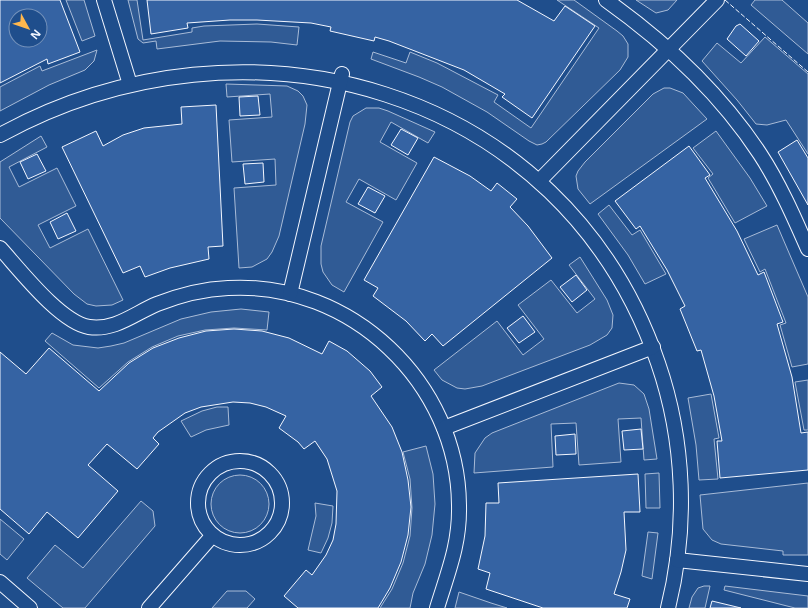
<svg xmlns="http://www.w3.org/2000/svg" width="808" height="608" font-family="'Open Sans',sans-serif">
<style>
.built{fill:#305b95;stroke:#a8bbd7}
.building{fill:#3563a3;stroke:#f2f6ff;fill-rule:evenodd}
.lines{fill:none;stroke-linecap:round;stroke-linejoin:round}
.service-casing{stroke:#f2f6ff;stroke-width:16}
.service{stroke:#1f4e8c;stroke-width:14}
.fence{stroke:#f2f6ff;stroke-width:1;stroke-dasharray:5 2;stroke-linecap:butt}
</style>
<rect width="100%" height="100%" fill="#1f4e8c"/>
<g class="built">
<polygon points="66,0 84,0 95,36 82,41"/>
<polygon points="128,0 137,0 143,40 192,32 192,28 204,26 257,24 299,27 297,45 271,42 220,41 157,49 156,41 143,43 138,39"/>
<polygon points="557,0 574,0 617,31 623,36 628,44 628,57 620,70 546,142 542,144 537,145 529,141 487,112 442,87 419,77 371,59 373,52 406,63 410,52 437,63 498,95 494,102 531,128 599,28"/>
<polygon points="636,0 677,0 668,10 656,13"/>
<polygon points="755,0 782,0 808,23 808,54 751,5"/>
<polygon points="765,37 808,74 808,154 786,120 767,125 756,124 737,100 702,61 717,43 741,63"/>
<polygon points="97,50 94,61 85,70 49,85 0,111 0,87 40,66 42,71"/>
<polygon points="226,84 287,86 298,91 303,96 307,105 305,124 279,236 272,252 267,259 252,267 239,268 234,188 276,185 275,159 232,162 229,120 272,117 270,94 227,97"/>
<polygon points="664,88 670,88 683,93 707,119 590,204 578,189 576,176 578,171 585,162 653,94"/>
<polygon points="366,108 379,108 388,111 435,132 428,143 391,122 380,142 417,163 396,200 359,179 346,202 383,222 344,292 332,285 323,272 321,264 321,246 350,122 353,116"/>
<polygon points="716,131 750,178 767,206 735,223 708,178 713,174 693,148"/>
<polygon points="41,136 47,147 9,167 19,187 57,168 76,206 38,225 50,248 88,229 123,300 112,305 96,306 87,304 74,294 0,218 0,162"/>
<polygon points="609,205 632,235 640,230 666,274 645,284 628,255 598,214"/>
<polygon points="777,225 808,297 808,364 792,367 780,325 786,323 765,269 760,272 744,239"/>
<polygon points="580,257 607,300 613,315 612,328 607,335 590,345 482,386 465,389 457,388 442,380 434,370 497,321 523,355 544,339 518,305 551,280 577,313 595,299 569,265"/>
<polygon points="241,309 269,312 267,330 234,328 205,330 178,336 152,347 128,362 99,388 45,341 52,333 73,345 98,348 111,346 124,343 181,319 211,312"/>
<polygon points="808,380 808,430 804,430 795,382"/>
<polygon points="619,383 634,385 644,394 649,409 657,459 644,460 641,418 618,419 621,462 579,465 576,423 551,424 553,467 474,473 475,453 485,438 492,433"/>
<polygon points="711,394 719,438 714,439 718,479 699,480 696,445 688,398"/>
<polygon points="217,407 228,407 229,425 206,430 191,437 181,421 202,411"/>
<polygon points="426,446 433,474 435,504 432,535 425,564 413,593 410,608 380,608 392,589 403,563 410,536 412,508 410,479 403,452"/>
<polygon points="659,473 660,508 646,508 645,474"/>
<circle cx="240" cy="504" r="29"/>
<polygon points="808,483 808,555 783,555 783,551 721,544 712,540 703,529 700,495"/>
<polygon points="141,501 153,511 155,526 85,608 63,608 27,578 55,545 83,568"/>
<polygon points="315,503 333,506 332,523 328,538 321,553 308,550 316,516"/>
<polygon points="0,519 24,539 7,560 0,554"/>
<polygon points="648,532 658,533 652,579 642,576"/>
<polygon points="704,586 710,586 705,608 689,608 692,597 698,588"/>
<polygon points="725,586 808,596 808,608 795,608 724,590"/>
<polygon points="227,591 246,591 255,599 247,608 212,608"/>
<polygon points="459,592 491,603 507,608 455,608"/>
</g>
<g class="building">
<path d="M 0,0 L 60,0 L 80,52 L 48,64 L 47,59 L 0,83 ZM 16,16 L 40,16 L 40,40 L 16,40 Z"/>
<polygon points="147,0 517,0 554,21 565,6 595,26 532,118 502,97 505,94 464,70 389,41 375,37 374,41 330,31 331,27 311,23 257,20 230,20 187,23 188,28 151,34"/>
<polygon points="740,24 759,41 746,56 727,39 736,26"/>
<polygon points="258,96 260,115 240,116 239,97"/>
<polygon points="216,105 223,246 208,247 209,259 170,268 145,277 140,266 123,273 62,147 96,131 103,146 123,135 144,128 182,124 181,107"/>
<polygon points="401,129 418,138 408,155 391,145"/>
<polygon points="797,140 808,158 808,205 778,152"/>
<polygon points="689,146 710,175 705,178 737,231 758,275 764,272 783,322 777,324 792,377 801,433 808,432 808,470 720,478 717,441 722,441 714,396 701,350 697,351 680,309 685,306 667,270 640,226 636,229 615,201"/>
<polygon points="37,154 46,171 28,179 20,162"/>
<polygon points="434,157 470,176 491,191 497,183 517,199 510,207 528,226 552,258 443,346 432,334 425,341 406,321 373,296 378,288 364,280"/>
<polygon points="263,163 264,182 245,184 243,164"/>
<polygon points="368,187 385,196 375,213 358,204"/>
<polygon points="67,213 76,231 58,239 50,222"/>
<polygon points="576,275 587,290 572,302 560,287"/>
<polygon points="523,316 535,332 519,343 507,328"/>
<polygon points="234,329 262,331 289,338 322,354 329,341 347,351 370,371 382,387 371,396 392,427 402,452 408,480 411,507 408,535 401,562 390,588 378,608 298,608 284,596 306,570 312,575 326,555 333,540 336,524 337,491 327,459 315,441 304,449 298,442 279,428 286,416 266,407 250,403 233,402 201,407 185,413 158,432 153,438 159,444 137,469 107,444 88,465 118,491 78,538 47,512 29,534 0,509 0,352 26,374 49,348 99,391 129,363 153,348 179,338 206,331"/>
<polygon points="641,429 643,449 624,450 622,431"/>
<polygon points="575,434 576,454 556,455 555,436"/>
<polygon points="638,474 640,512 624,512 626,550 621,572 614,594 630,599 627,608 543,608 486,589 490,573 478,569 485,536 486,503 499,503 498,483"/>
<polygon points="712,601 741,608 710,608"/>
</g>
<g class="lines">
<g class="service-casing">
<g id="service">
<polyline points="104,0 128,78"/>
<path d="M 606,0 C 665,42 720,93 760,154 C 779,183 794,217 808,249"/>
<path d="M 0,135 C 246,0 563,86 658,363 C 685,441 688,528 668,608"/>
<polyline points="540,180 717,0"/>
<path d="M 0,248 C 20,270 60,322 89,327 C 115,331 135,313 157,304 C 180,295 204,289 228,288 C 351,281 458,383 459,505 C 460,544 448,572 437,608"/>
<polyline points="290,294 342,74"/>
<polyline points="444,428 653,347"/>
<circle cx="240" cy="503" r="42"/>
<polyline points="677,560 808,574"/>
<polyline points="0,582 30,608"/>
<polyline points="149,608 212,536"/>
</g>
</g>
<use href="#service" class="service"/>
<polyline class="fence" points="725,0 808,72"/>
</g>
<g transform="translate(28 28) rotate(130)"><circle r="19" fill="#1f4e8c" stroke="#7391ba"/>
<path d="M0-3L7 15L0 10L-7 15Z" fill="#ffb74d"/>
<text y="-6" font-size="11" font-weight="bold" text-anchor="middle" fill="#f2f6ff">N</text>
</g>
</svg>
